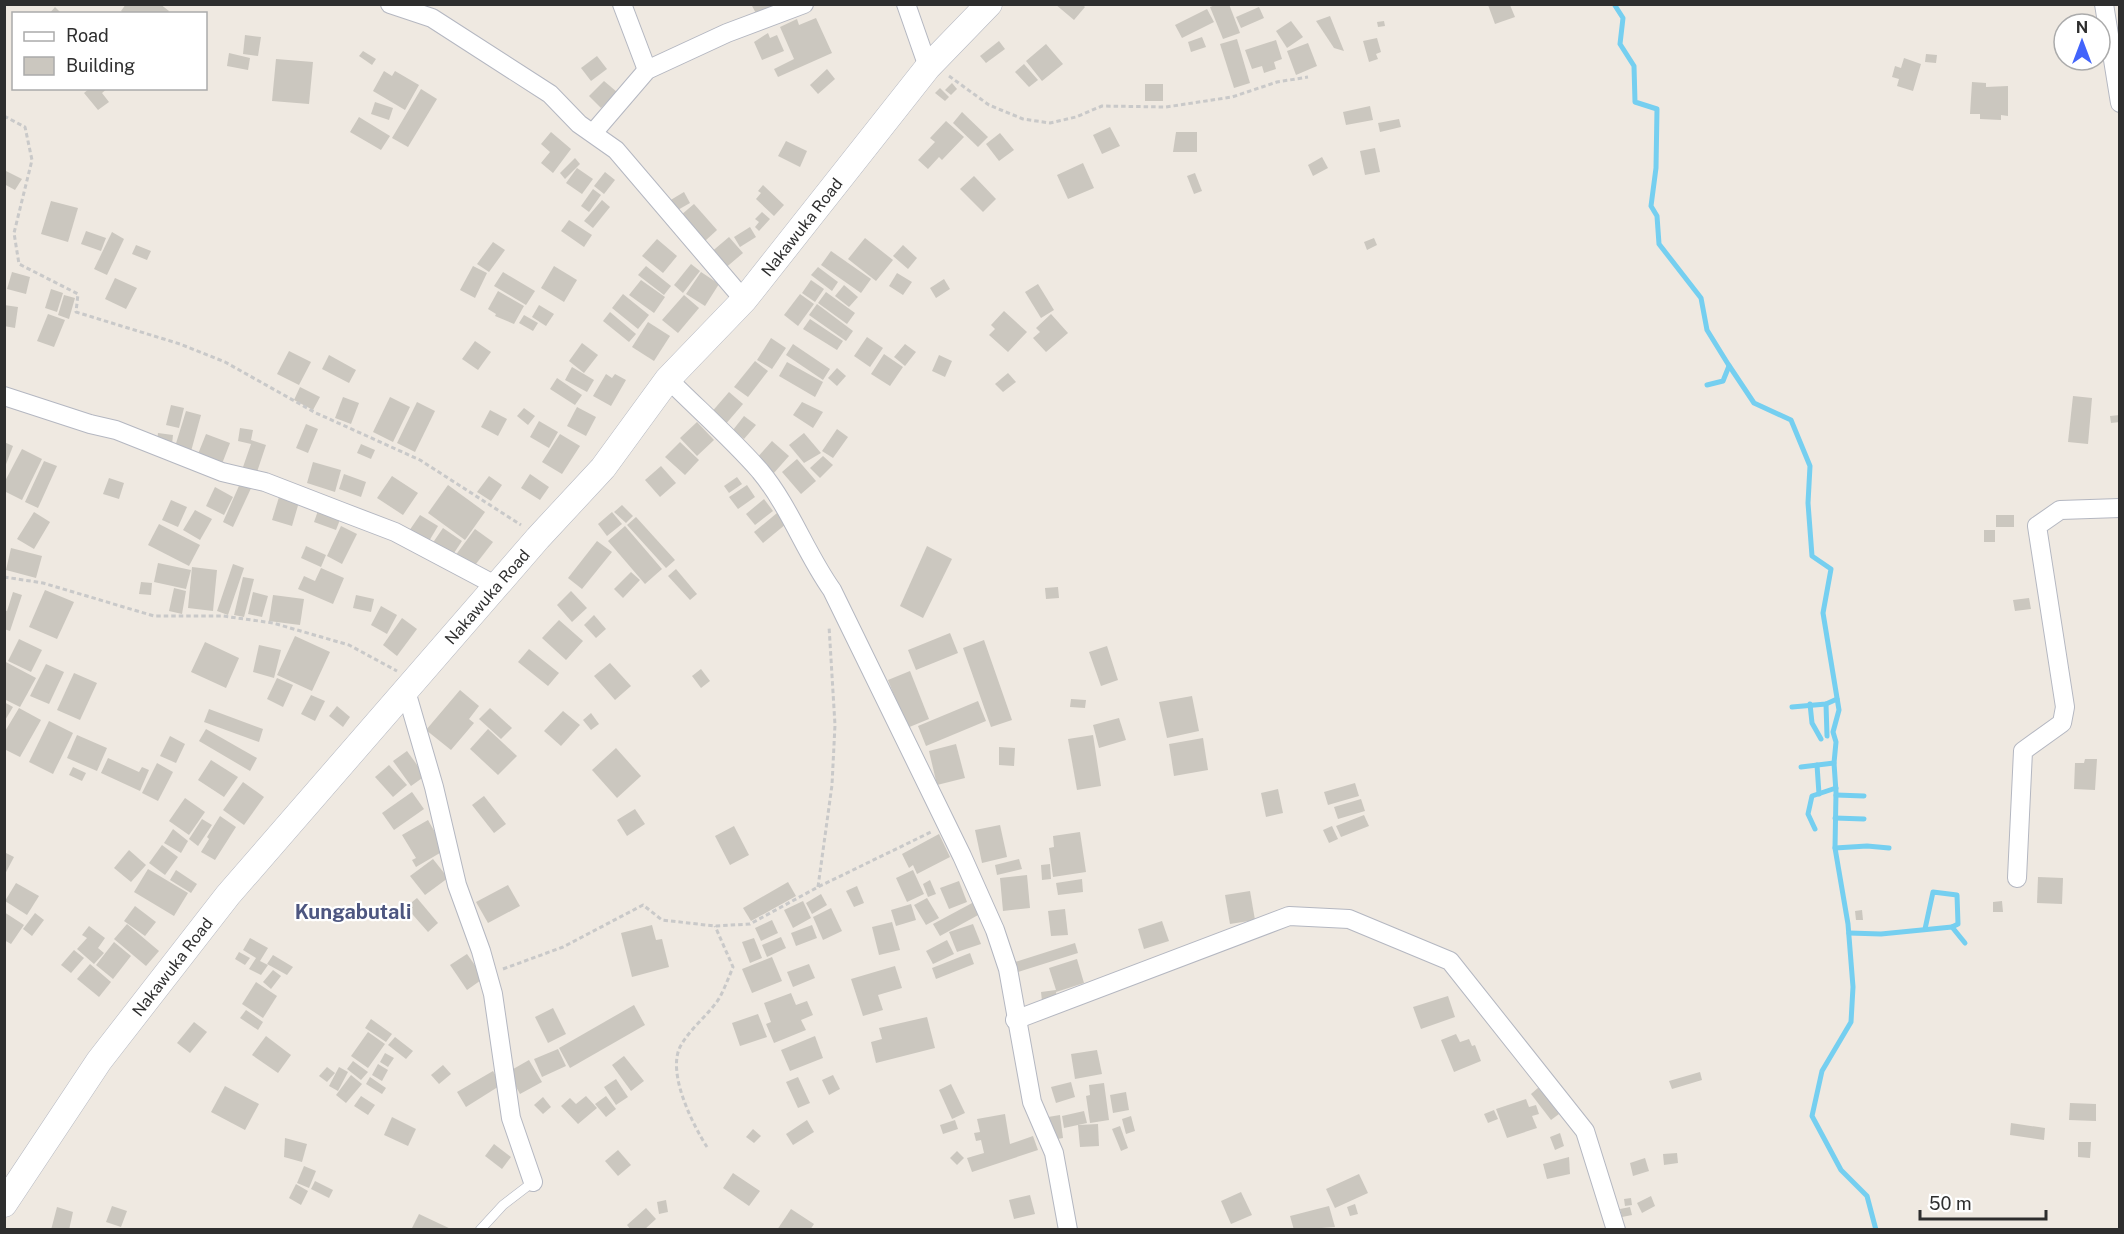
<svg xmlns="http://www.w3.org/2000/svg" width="2124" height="1234" font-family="'Public Sans',sans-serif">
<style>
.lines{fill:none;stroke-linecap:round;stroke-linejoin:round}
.stream{stroke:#75cff0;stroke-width:5}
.building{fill:#cbc7bf}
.service-casing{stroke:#b4b7c1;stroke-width:10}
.minor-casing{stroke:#b4b7c1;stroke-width:20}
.secondary-casing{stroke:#b4b7c1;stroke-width:27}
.path{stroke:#c9c9c9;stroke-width:3;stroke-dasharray:4.5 3;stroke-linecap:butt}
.service{stroke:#fff;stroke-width:9}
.minor{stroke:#fff;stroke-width:18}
.secondary{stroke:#fff;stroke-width:26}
.labels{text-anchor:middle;stroke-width:4.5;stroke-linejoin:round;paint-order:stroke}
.street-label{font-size:16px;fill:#2e2e2e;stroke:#fff}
.quarter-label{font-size:20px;font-weight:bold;fill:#4d5680;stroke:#fff}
</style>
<rect width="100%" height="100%" fill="#efe9e1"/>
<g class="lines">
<g class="stream">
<polyline points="1614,4 1623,18 1620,44 1634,66 1635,102 1657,109 1656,168 1651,206 1657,216 1659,244 1701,298 1707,330 1728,364 1754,403 1791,420 1810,466 1808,503 1812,556 1831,569 1823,613 1839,710 1833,732 1836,742 1834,763 1836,792 1835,848 1848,924 1853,987 1851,1022 1822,1071 1812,1116 1841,1170 1867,1196 1876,1230"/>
<polyline points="1707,385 1723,381 1729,366"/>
<polyline points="1810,704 1812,723 1821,739"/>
<polyline points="1826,704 1827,736"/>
<polyline points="1792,707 1826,704 1837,699"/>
<polyline points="1817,765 1819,794"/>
<polyline points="1801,767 1834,763"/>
<polyline points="1836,795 1864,796"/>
<polyline points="1835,818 1864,819"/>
<polyline points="1815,829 1808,814 1812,796 1836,788"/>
<polyline points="1835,848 1867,846 1889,848"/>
<polyline points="1925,929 1933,892 1957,895 1958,924 1952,927"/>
<polyline points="1849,933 1881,934 1952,927 1965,943"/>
</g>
</g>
<g class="building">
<polygon points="126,4 160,4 169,11 167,14 124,14 121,11"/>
<polygon points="751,4 786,4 759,19"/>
<polygon points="1055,4 1082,4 1085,7 1074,20"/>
<polygon points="1218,4 1229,4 1240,33 1223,39 1210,7"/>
<polygon points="1488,5 1510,5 1515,17 1495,24"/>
<polygon points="55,7 62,14 49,14"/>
<polygon points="1259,7 1264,18 1241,28 1236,17"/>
<polygon points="1207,9 1214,22 1182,38 1175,25"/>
<polygon points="1330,16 1344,51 1334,48 1316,21"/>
<polygon points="816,18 832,53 778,77 774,69 794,59 780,27 797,19 799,25"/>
<polygon points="1291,21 1303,37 1287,48 1276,31"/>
<polygon points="1384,21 1385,26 1378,27 1377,22"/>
<polygon points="768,33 770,38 777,35 784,51 762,60 754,42"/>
<polygon points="245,35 261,37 258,56 243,54"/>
<polygon points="1202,37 1206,47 1191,52 1188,42"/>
<polygon points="1377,38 1381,52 1376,54 1378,59 1369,62 1363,41"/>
<polygon points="1237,39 1250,83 1234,88 1220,44"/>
<polygon points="1276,40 1282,59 1274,62 1276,69 1264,73 1262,66 1252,69 1245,50"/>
<polygon points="999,41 1005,49 986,63 980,56"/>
<polygon points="1308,43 1317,66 1296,75 1287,51"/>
<polygon points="1046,44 1063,64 1042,81 1026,61"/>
<polygon points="363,51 376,59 372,65 359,56"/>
<polygon points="229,53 250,58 248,70 227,66"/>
<polygon points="1926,54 1937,55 1936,63 1925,62"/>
<polygon points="597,56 607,69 591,81 581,68"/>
<polygon points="1904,58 1921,64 1913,91 1897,86 1899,79 1892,77 1895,66 1901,68"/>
<polygon points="276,59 313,62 309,104 272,101"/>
<polygon points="1024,64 1038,80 1029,87 1015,72"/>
<polygon points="827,69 835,79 818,94 810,85"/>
<polygon points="384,71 392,76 395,71 419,85 405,110 373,91"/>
<polygon points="604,81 617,92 601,108 589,96"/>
<polygon points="1972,82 1986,83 1986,87 2008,86 2008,116 2001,115 2001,120 1980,119 1980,114 1970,114"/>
<polygon points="952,83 957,89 951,95 945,90"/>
<rect x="1145" y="84" width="18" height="17"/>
<polygon points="90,88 108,88 102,93 109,102 98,110 84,93"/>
<polygon points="940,88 949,97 945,101 935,93"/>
<polygon points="421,89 437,99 408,147 392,138"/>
<polygon points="375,102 393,108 389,120 371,114"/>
<polygon points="1370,106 1373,120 1346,125 1343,112"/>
<polygon points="962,112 988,137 978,147 953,123"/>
<polygon points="359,117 390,136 381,150 350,132"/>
<polygon points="1399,119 1401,127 1380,132 1378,123"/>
<polygon points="946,121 964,137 942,160 939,157 928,169 918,160 935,142 930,138"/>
<polygon points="1110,127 1120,146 1102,154 1093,135"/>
<polygon points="551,132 571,149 553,173 541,163 550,152 541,144"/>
<polygon points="1176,132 1197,132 1197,152 1173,152"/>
<polygon points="1000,133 1014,150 999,161 986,144"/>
<polygon points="786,141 807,151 800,167 778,156"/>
<polygon points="1375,148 1380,172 1365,175 1360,151"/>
<polygon points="1322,157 1328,168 1313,176 1308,165"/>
<polygon points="575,158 580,164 565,179 560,173"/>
<polygon points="1083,163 1094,188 1068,199 1057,175"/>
<polygon points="577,168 593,179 582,194 566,183"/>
<polygon points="4,170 22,179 15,190 4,184"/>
<polygon points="605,172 615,180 604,194 594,186"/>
<polygon points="1195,173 1202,191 1194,194 1187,176"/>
<polygon points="974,176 996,199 983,212 960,189"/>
<polygon points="763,185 784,205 774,216 756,199 761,193 758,191"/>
<polygon points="593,189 601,195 589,212 581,206"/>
<polygon points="684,192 690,203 676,211 669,201"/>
<polygon points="602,200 610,207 593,228 584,221"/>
<polygon points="51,201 78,208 68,242 41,234"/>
<polygon points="694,204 717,230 705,241 681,215"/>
<polygon points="762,212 770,219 759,231 755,227 759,222 755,219"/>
<polygon points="569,220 592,235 584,247 561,231"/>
<polygon points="750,227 756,237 740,247 734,237"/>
<polygon points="86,231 106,238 101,251 81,244"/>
<polygon points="112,232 124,239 107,275 94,269"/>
<polygon points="729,237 743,253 723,270 709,254"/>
<polygon points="865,238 893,260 876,281 848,259"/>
<polygon points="1374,238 1377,245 1367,250 1364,242"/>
<polygon points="657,239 677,256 663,273 642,256"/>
<polygon points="493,242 505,250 489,272 477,264"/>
<polygon points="136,245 151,251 147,260 132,254"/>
<polygon points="903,245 917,258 908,269 893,256"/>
<polygon points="831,251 871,279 861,293 821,265"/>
<polygon points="691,264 700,271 683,293 674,285"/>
<polygon points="473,266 487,273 475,298 460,290"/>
<polygon points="554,266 577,280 564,302 541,288"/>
<polygon points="646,266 671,286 664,295 638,275"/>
<polygon points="818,267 838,282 832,291 811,275"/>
<polygon points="12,272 30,277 26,294 7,289"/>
<polygon points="503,272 535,291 526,305 494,286"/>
<polygon points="701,272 719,284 705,306 686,294"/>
<polygon points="897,273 912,282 903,295 889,286"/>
<polygon points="115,278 137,288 126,309 105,299"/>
<polygon points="944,279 950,289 936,298 930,288"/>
<polygon points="641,280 665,297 654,313 629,295"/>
<polygon points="811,280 824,289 815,302 802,293"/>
<polygon points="1038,284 1054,310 1041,318 1025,292"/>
<polygon points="844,285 858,297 849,307 835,296"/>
<polygon points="51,289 63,293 57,312 45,308"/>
<polygon points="498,291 524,306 514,324 495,316 496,314 488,309"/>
<polygon points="826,292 855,313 847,324 818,303"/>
<polygon points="623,294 649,315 638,329 612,308"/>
<polygon points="800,294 814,304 798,326 784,315"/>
<polygon points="64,295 75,298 69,319 58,315"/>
<polygon points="684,295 699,308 678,333 662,320"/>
<polygon points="817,304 853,331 846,341 809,315"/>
<polygon points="4,305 18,307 15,328 4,326"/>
<polygon points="539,305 554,314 546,326 532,317"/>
<polygon points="1004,311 1027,332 1008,352 989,335 995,329 991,325"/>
<polygon points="610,312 636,334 629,342 603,321"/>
<polygon points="48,314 65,320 54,347 37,341"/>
<polygon points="1051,314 1068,333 1046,352 1033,338 1040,332 1036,328"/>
<polygon points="524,315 538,323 533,331 519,323"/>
<polygon points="810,319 843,341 837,350 803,329"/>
<polygon points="648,322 670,336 654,361 632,347"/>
<polygon points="867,337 883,348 870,367 854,356"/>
<polygon points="771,338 786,348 772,369 757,360"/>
<polygon points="475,341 491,352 478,370 462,359"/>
<polygon points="582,343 598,355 584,373 569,361"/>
<polygon points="793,344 830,369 823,380 786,355"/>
<polygon points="905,344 916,352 905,366 894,357"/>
<polygon points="289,351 311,362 299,385 277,374"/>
<polygon points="884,354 903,367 890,386 871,374"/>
<polygon points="329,355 356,370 349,383 322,369"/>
<polygon points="939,355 952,361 945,377 932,371"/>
<polygon points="755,361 768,371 748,397 734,387"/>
<polygon points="787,362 823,382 815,397 779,376"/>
<polygon points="572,367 594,380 587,392 565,380"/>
<polygon points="837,368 846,376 837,386 828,378"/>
<polygon points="1008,373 1016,382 1003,392 995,384"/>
<polygon points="606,374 612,378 615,374 626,380 611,406 593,396"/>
<polygon points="557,378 582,395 575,405 550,389"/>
<polygon points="300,387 320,397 313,410 294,400"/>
<polygon points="729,392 743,404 724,426 710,414"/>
<polygon points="2073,396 2092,398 2088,444 2068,442"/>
<polygon points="343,397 359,403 351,424 335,418"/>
<polygon points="390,397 410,407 393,442 373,432"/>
<polygon points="417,402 435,411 415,452 397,443"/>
<polygon points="802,402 823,412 813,428 793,415"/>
<polygon points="171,405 184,408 179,428 166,425"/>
<polygon points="577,407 596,417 586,436 567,426"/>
<polygon points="524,408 535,416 528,425 517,416"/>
<polygon points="490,410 507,419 498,436 481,427"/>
<polygon points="186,411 201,415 190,455 174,450"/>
<polygon points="2120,415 2120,422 2111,423 2110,416"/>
<polygon points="744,416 756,425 744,439 733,430"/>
<polygon points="539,421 558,432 549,448 530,437"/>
<polygon points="697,422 714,440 697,456 680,438"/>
<polygon points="306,424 318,429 308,453 296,448"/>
<polygon points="240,428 253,430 251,440 266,445 257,472 243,467 251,444 238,441"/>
<polygon points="837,429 848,437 833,458 822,451"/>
<polygon points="158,433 173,435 172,444 157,443"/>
<polygon points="804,433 821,453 804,463 789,445"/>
<polygon points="206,434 230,443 220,469 196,459"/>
<polygon points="560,434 580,446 562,474 542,462"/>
<polygon points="772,441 789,456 773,474 756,459"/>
<polygon points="4,442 13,446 5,467 4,467"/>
<polygon points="680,442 699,460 685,475 665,457"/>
<polygon points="361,444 375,450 371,459 357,453"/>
<polygon points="22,449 42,459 22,500 4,491 4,483"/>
<polygon points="823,456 833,465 820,478 810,468"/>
<polygon points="797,459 816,481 801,494 782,472"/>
<polygon points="44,461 57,466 38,508 25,502"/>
<polygon points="313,462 341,470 335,492 307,483"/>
<polygon points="661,466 676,483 660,497 645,480"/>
<polygon points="344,474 366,482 361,497 339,489"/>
<polygon points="530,474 549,487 540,500 521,488"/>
<polygon points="392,476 418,493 403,515 377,498"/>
<polygon points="489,476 502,485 491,501 477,492"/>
<polygon points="737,477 742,484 729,493 724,486"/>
<polygon points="109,478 124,483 119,499 103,494"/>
<polygon points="242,479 253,484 233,527 223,522"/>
<polygon points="448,485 485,512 465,540 428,513"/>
<polygon points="747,485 755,497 738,509 729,497"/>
<polygon points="215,487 233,497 224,515 206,506"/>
<polygon points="279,497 299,502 292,526 272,520"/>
<polygon points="764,499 773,511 755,525 746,514"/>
<polygon points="171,500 187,507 178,527 162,520"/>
<polygon points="622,505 633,516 626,523 614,512"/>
<polygon points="319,508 341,517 336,530 314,522"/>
<polygon points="195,510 212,519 200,540 183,530"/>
<polygon points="34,512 50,522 34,549 17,539"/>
<polygon points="612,512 622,524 607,536 598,524"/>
<polygon points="777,513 786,524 763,543 754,532"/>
<polygon points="420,515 438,526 428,543 409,531"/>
<rect x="1996" y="515" width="18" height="12"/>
<polygon points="636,517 675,560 666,568 627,525"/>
<polygon points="159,524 200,545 189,566 148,545"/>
<polygon points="341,526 357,534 342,564 327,556"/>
<polygon points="625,526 662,569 645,584 608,541"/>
<polygon points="443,528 462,541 452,556 432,544"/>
<polygon points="475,529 493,542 472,569 455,556"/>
<rect x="1984" y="530" width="11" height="12"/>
<polygon points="597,541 612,552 582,589 568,578"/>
<polygon points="306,546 326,555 321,567 301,558"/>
<polygon points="927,546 952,559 923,618 900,606"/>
<polygon points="11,548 42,556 36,578 6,570"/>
<polygon points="158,563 191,570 186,589 154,582"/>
<polygon points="233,564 244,568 228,615 217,611"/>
<polygon points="192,567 217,570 213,611 188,608"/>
<polygon points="321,568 344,578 333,604 298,589 304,576 315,581"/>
<polygon points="676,569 697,594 690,600 668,576"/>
<polygon points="631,572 640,580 623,598 614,589"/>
<polygon points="243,577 254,579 244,617 234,615"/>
<polygon points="141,582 152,583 151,595 139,594"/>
<polygon points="1058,587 1059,598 1046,599 1045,588"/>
<polygon points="174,588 186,591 182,614 169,611"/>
<polygon points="45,590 74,602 57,639 29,627"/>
<polygon points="571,591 587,608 572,622 557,605"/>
<polygon points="13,592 22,595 10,631 4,629 4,610 7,611"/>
<polygon points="253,592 268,596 262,617 248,614"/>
<polygon points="273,595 304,599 300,625 269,621"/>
<polygon points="356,595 374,599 371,612 353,608"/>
<polygon points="2029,598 2031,609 2015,611 2013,600"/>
<polygon points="381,606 397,615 387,634 371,625"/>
<polygon points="594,615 606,629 596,638 584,625"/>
<polygon points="402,618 417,629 397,656 383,645"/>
<polygon points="559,620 583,641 566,660 542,638"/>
<polygon points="950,633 958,653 916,670 908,650"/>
<polygon points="295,636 330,652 312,691 277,675"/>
<polygon points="19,639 42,650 31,672 8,661"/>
<polygon points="984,640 1012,720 991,727 963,648"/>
<polygon points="205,642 239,658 226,688 191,672"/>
<polygon points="259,645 281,650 274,678 253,672"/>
<polygon points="1107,646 1118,680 1101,686 1089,652"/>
<polygon points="529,649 559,673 548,686 518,662"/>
<polygon points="4,661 36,678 20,707 4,699"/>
<polygon points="610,663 631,686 615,700 594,676"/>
<polygon points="46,664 64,672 49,704 30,696"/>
<polygon points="701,669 710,681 701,688 692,676"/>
<polygon points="910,671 929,719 907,728 888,680"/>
<polygon points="74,673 97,683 80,720 57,710"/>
<polygon points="277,678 293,685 283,707 267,699"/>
<polygon points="460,690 479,706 469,719 474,723 451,750 426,730"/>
<polygon points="311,695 325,701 315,721 301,714"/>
<polygon points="1192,696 1199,731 1167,738 1159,702"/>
<polygon points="1071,699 1086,700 1085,708 1070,707"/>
<polygon points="978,701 986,721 926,746 918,726"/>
<polygon points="4,702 13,707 4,722"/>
<polygon points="337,706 350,717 343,727 329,716"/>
<polygon points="19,708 41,720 20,757 4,749 4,733"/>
<polygon points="490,708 512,728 501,739 479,719"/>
<polygon points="209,709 263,729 259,742 204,722"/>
<polygon points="563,711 580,725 561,746 544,731"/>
<polygon points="591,713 599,724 591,730 583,720"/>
<polygon points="1119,718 1126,740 1099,748 1093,725"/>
<polygon points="49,721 73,733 53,774 29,762"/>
<polygon points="206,729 257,758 250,771 199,741"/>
<polygon points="488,729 517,756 498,775 470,749"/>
<polygon points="77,735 107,748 97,771 67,758"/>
<polygon points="1093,735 1101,786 1077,790 1068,739"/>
<polygon points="170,736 185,744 176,763 160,756"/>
<polygon points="1203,738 1208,770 1174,776 1169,744"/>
<polygon points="956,744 965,778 937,785 929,751"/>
<polygon points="999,747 1015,748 1014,766 999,765"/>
<polygon points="616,748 641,776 617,798 592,770"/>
<polygon points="407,751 425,776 411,786 393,761"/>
<polygon points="108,758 139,772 142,767 149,770 140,791 101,773"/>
<polygon points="2085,759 2097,759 2095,790 2074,789 2075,763 2084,763"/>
<polygon points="211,760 238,777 224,797 198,780"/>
<polygon points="157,763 173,772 158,801 142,793"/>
<polygon points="389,765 407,785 393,797 375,777"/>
<polygon points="73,767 86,773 82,781 69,775"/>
<polygon points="243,782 264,797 244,825 223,810"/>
<polygon points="1355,783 1359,796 1328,805 1324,792"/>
<polygon points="1278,789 1283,813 1266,817 1261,793"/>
<polygon points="412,792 424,809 394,830 382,813"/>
<polygon points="484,796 506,824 494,833 472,805"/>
<polygon points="185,798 205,812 189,835 169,821"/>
<polygon points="1361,799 1365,811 1338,819 1334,807"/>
<polygon points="635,809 645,824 627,836 617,820"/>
<polygon points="1364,815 1369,826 1341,837 1336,826"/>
<polygon points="220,816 236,827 215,860 201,852 209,839 207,837"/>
<polygon points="202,819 212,825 198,846 189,839"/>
<polygon points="428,820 445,850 416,867 412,860 416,858 402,835"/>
<polygon points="1000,825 1007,857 982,863 975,830"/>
<polygon points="734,826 749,855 730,865 715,836"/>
<polygon points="1332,826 1338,839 1329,843 1323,830"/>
<polygon points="173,829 188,841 181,853 164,843"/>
<polygon points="1080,832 1086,872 1053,877 1049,848 1054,847 1053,836"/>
<polygon points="939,834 950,857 917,874 913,865 909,868 902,854"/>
<polygon points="162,845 178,857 165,875 149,863"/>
<polygon points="129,850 146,865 131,882 114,868"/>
<polygon points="4,852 14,857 4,876"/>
<polygon points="433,859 448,878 425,895 410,876"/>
<polygon points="1019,859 1022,869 997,875 995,865"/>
<polygon points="1050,864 1051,879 1042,880 1041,865"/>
<polygon points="148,869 188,893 174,916 134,892"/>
<polygon points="176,870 197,884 191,893 170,880"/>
<polygon points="913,870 924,894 907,902 896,878"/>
<polygon points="1027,875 1030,908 1003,911 1000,878"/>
<polygon points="2038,877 2063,878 2062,904 2037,903"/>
<polygon points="1082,879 1083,892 1058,895 1056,883"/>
<polygon points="930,880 936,894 928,897 923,884"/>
<polygon points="959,881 967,902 949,909 940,888"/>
<polygon points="788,882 796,896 751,921 743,908"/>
<polygon points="16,883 39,896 27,915 5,901"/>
<polygon points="508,885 520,906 488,923 476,902"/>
<polygon points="857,886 864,903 854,907 846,891"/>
<polygon points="1250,891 1255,920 1230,924 1225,895"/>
<polygon points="821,894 827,905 812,914 806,903"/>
<polygon points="417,898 438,923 428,932 406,907"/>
<polygon points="927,898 939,918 926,925 914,905"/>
<polygon points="803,901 811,918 793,928 784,910"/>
<polygon points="2002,901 2003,912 1993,912 1993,902"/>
<polygon points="974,902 980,914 940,936 933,924"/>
<polygon points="911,904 916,920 896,926 891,910"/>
<polygon points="135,906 156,922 145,936 124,921"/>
<polygon points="831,908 842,931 823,940 813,917"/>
<polygon points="1065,909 1068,935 1051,936 1048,911"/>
<polygon points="1862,910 1863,920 1856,920 1855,911"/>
<polygon points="4,912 24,925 11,944 4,940"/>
<polygon points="35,913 44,920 32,936 23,929"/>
<polygon points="772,920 778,933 761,941 755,928"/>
<polygon points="1162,921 1169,941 1144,949 1138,929"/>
<polygon points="892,922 900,950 879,955 872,927"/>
<polygon points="127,924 159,951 146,966 114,939"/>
<polygon points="973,924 981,944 957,952 949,932"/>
<polygon points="652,925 656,940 662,939 669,967 632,977 621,933"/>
<polygon points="812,925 817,938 796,946 791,933"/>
<polygon points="89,926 105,938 98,948 104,953 94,964 77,949 87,938 82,935"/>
<polygon points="781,937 786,948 767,957 762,945"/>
<polygon points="250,938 268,948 260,961 268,965 261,975 249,969 256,958 243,950"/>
<polygon points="754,938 762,958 750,963 742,942"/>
<polygon points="947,940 954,954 933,964 926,951"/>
<polygon points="114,942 131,956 113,979 96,965"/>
<polygon points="1075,943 1078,953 1018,972 1015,962"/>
<polygon points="74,950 84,958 71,973 61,965"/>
<polygon points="239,952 250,958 245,965 235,959"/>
<polygon points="970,953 974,964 936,979 932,968"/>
<polygon points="467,954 484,978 467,990 450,965"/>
<polygon points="273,955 293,967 287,975 267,964"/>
<polygon points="772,957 782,981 752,993 742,969"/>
<polygon points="1077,959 1084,983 1056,992 1057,999 1042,1001 1041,992 1056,990 1049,968"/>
<polygon points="90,964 111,982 99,997 77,979"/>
<polygon points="809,964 815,978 793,987 787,972"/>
<polygon points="895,966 902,988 878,995 883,1010 863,1016 851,979"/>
<polygon points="273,970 281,976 271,989 263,982"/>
<polygon points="256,982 277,996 263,1018 242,1004"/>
<polygon points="791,993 796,1005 807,1001 813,1015 801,1020 806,1030 774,1043 766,1024 771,1022 764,1003"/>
<polygon points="1448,996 1455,1017 1421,1029 1413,1007"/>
<polygon points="634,1005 645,1025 570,1068 559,1048"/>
<polygon points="553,1008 566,1034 548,1043 535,1017"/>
<polygon points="246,1010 263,1022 258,1030 240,1018"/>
<polygon points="758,1014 767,1037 740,1046 732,1023"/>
<polygon points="927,1017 935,1048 876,1063 871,1042 882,1039 879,1028"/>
<polygon points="371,1019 392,1034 386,1042 365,1028"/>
<polygon points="194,1022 207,1032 190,1053 177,1043"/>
<polygon points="368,1032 385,1044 368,1068 351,1056"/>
<polygon points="1456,1034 1460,1042 1469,1039 1472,1046 1475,1045 1481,1061 1454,1072 1441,1040"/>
<polygon points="266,1036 291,1055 278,1073 252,1055"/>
<polygon points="815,1036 823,1058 790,1071 781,1050"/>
<polygon points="395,1037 413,1051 406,1059 388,1045"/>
<polygon points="558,1049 566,1066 542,1077 534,1059"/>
<polygon points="1097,1050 1102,1074 1075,1079 1071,1054"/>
<polygon points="385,1053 394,1058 388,1067 380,1062"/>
<polygon points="624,1056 644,1081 631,1091 612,1065"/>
<polygon points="529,1060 542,1082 520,1094 508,1072"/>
<polygon points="353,1061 368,1072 361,1080 347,1069"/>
<polygon points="378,1064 388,1070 382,1081 372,1075"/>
<polygon points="443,1065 451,1074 439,1084 431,1075"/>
<polygon points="327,1067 335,1073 327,1082 319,1076"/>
<polygon points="339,1067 348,1072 338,1091 329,1086"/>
<polygon points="493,1071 501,1085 466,1107 457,1092"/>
<polygon points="1700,1072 1702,1080 1672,1089 1669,1081"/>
<polygon points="351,1075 362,1084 346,1103 336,1095"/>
<polygon points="833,1075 840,1089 829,1095 822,1080"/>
<polygon points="370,1077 386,1088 382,1094 366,1084"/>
<polygon points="798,1077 810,1103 798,1108 786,1082"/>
<polygon points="616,1079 628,1097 616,1105 604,1087"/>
<polygon points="1071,1082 1075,1097 1056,1103 1051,1087"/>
<polygon points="1104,1083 1109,1120 1090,1123 1086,1096 1090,1095 1089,1085"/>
<polygon points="951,1084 965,1113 952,1119 939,1090"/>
<polygon points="225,1086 259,1104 245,1130 211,1112"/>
<polygon points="1539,1087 1559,1114 1551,1120 1531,1094"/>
<polygon points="1126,1092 1129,1110 1113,1113 1110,1095"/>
<polygon points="361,1096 375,1105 368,1115 354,1106"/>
<polygon points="586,1096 597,1108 578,1124 561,1106 570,1098 576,1104"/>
<polygon points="606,1096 616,1109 606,1117 595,1104"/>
<polygon points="543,1097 551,1107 543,1114 534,1105"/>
<polygon points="1526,1099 1529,1107 1536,1105 1539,1114 1532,1116 1537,1128 1507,1138 1496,1109"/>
<polygon points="2070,1103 2096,1104 2096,1121 2069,1120"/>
<polygon points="1494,1110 1498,1119 1488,1123 1484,1114"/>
<polygon points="1084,1111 1087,1123 1064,1128 1062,1116"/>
<polygon points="1005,1114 1010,1144 1033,1136 1038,1150 972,1172 967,1158 984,1153 981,1140 976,1141 974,1133 980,1132 977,1119"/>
<polygon points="1060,1115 1063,1138 1052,1140 1048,1117"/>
<polygon points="1131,1116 1135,1131 1126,1134 1122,1119"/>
<polygon points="392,1117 416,1129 408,1146 384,1135"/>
<polygon points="807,1120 814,1132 793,1145 786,1134"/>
<polygon points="955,1120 958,1129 943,1134 940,1125"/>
<polygon points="2011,1123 2045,1128 2044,1140 2010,1135"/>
<polygon points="1098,1124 1099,1146 1080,1147 1078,1125"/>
<polygon points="1120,1126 1128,1148 1121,1151 1112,1129"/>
<polygon points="753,1129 761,1136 754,1143 746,1137"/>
<polygon points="1560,1133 1564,1146 1555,1150 1550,1137"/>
<polygon points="285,1138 307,1144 302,1162 284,1157"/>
<polygon points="2078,1142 2091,1142 2090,1158 2078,1157"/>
<polygon points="494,1144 511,1157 502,1169 485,1156"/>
<polygon points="618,1150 631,1165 618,1176 605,1161"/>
<polygon points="957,1151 964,1158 957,1165 950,1158"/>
<polygon points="1677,1153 1678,1163 1664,1165 1663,1154"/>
<polygon points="1569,1157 1570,1174 1547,1179 1543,1164"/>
<polygon points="1645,1158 1649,1171 1633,1176 1630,1163"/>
<polygon points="304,1166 316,1171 309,1188 297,1183"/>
<polygon points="733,1173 760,1191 749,1206 723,1188"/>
<polygon points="1359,1174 1368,1193 1335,1208 1326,1189"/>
<polygon points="315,1181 333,1190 329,1198 311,1189"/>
<polygon points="296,1184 308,1191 301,1205 289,1198"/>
<polygon points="1241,1192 1252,1215 1231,1224 1221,1201"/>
<polygon points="1030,1195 1035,1214 1014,1219 1009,1200"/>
<polygon points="1651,1196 1655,1206 1642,1213 1637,1203"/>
<polygon points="1631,1198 1632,1205 1625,1206 1624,1199"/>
<polygon points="666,1200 668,1212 659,1214 657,1202"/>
<polygon points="1355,1204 1358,1214 1350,1216 1347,1207"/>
<polygon points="112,1206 127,1211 121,1227 106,1222"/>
<polygon points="1329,1206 1335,1227 1294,1230 1290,1216"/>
<polygon points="57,1207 73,1212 69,1230 51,1230"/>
<polygon points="1630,1207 1632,1215 1622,1217 1620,1209"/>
<polygon points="646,1208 656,1219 644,1230 631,1230 627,1225"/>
<polygon points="791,1209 814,1224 810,1230 777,1230"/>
<polygon points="419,1214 453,1230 411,1230"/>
</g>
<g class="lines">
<g class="service-casing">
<polyline id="service" points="480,1230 503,1205 533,1182"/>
</g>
<g class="minor-casing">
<g id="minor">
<polyline points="390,4 432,18 550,94 579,124 616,150 744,300"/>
<polyline points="622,4 647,70"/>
<polyline points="906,4 928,67"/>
<polyline points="2104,4 2120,103"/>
<polyline points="593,133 647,70 727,33 804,4"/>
<path d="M 668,379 C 698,409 732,439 760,471 C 790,507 805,552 832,590 L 962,856 L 995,930 L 1008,969 L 1032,1102 L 1054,1153 L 1068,1230"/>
<polyline points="4,396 90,424 116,430 222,472 265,482 340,511 395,532 497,586"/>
<polyline points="406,691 434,787 457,885 481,951 493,994 511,1118 533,1182"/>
<polyline points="2017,878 2023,751 2062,723 2065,707 2037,526 2060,510 2120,508"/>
<polyline points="1015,1020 1289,916 1349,919 1450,961 1585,1131 1616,1230"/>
</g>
</g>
<g class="secondary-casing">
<g id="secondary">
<path id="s1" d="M 4,1204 L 99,1061 L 228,895 L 538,538 L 603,468 L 668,379 L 744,300 L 928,67 L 989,4"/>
</g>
</g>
<g class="path">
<polyline points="949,76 989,105 1023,119 1050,123 1076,117 1102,106 1166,107 1232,97 1277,82 1308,77"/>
<polyline points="4,116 25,127 32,160 14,233 19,264 78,294 76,312 180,344 225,362 316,413 420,460 521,525"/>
<polyline points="4,577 43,583 154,616 223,616 273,623 349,645 397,671"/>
<polyline points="818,887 832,785 835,725 829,626"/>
<polyline points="503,969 563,947 643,905 662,920 715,926 750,924 818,887 931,832"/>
<path d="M 707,1147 C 693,1125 667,1074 680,1047 C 690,1028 709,1015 720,997 C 725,987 729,977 733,967 L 715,926"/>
</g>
<use href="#service" class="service"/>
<use href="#minor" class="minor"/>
<use href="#secondary" class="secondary"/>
</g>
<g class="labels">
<g class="street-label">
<text dy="6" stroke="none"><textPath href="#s1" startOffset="1263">Nakawuka Road</textPath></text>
<text dy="6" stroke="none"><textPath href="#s1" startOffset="777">Nakawuka Road</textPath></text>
<text dy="6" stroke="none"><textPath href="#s1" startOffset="291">Nakawuka Road</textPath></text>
</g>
<g class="quarter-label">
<text x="353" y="919">Kungabutali</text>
</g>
</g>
<rect width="2124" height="1234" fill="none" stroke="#2e2e2e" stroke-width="12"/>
<rect x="12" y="12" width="195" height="78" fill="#ffffff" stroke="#ababab" stroke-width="1.5"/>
<rect x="24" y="32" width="30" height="9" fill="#ffffff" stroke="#ababab" stroke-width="1.5"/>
<text x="66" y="42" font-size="18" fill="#2e2e2e">Road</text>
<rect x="24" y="57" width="30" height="18" fill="#cbc7bf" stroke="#ababab" stroke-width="1.5"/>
<text x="66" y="72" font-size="18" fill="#2e2e2e">Building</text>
<g transform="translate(2082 42)"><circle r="28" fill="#ffffff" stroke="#ababab" stroke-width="1.5"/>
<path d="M0-4.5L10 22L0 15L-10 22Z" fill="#4264fb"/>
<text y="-9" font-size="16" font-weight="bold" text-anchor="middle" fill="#2e2e2e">N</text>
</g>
<path d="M1920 1210v9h126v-9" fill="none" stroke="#2e2e2e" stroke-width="3"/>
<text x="1929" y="1210" font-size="18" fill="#2e2e2e" stroke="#ffffff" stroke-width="4.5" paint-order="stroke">50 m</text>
</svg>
